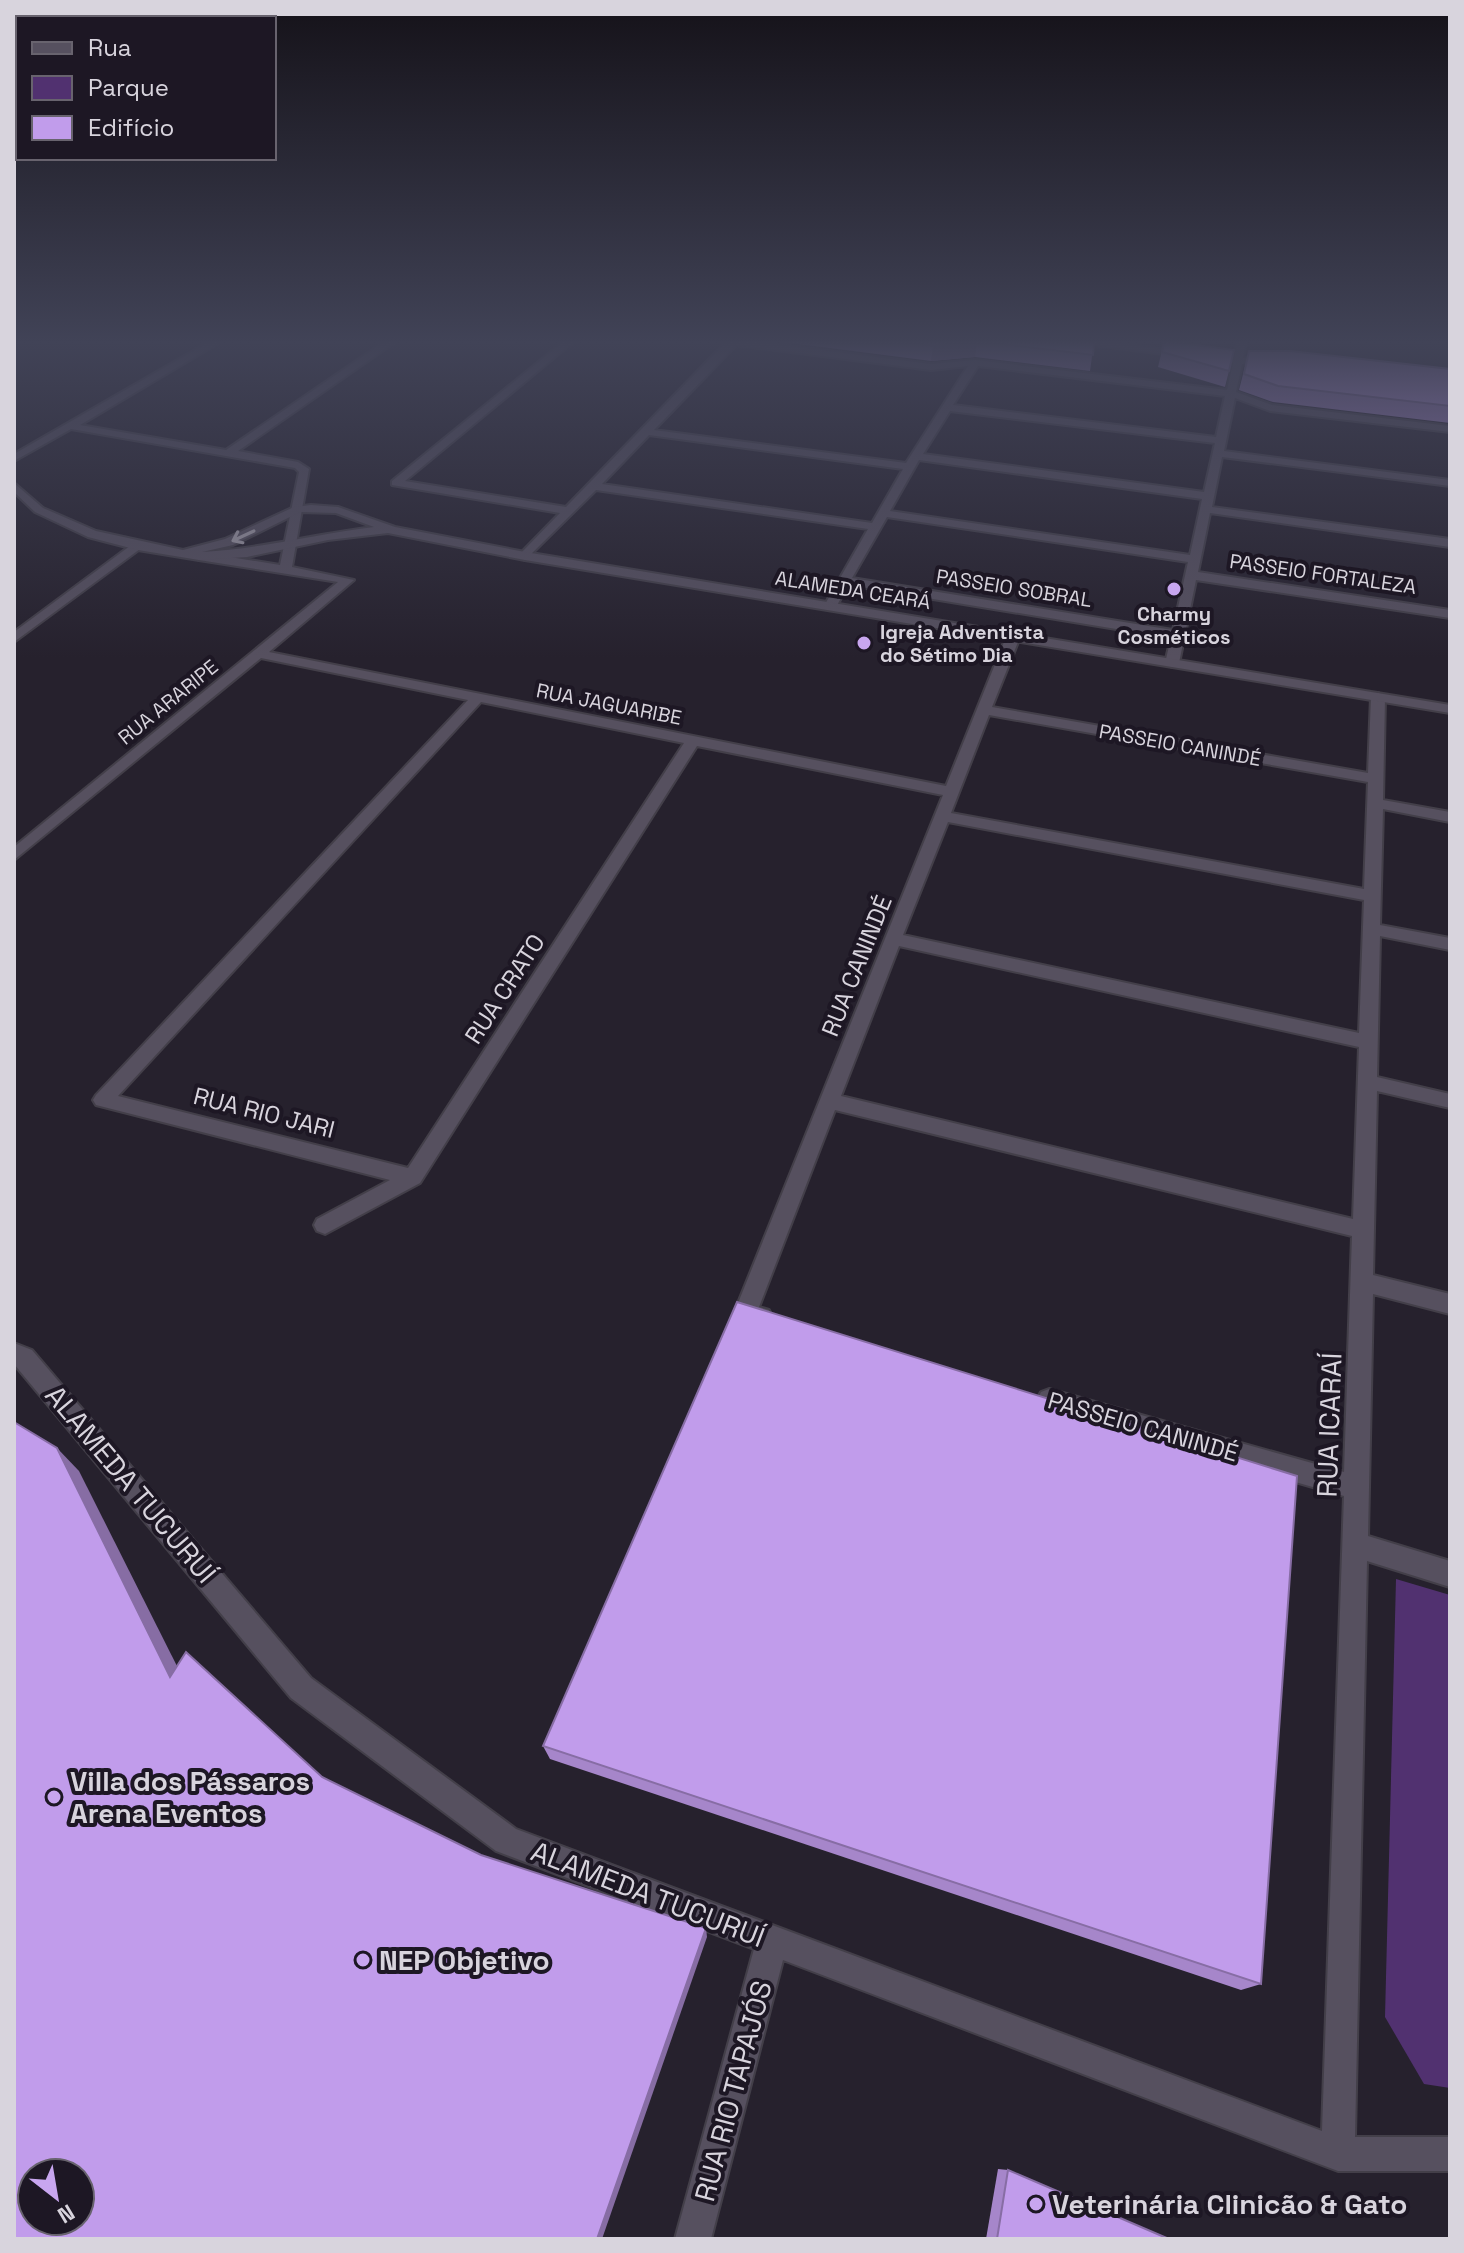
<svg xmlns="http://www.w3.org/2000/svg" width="1464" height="2253" font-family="'Space Grotesk',sans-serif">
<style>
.green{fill:#513170}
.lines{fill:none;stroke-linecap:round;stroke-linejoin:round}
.minor-casing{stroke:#433f49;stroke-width:4}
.tertiary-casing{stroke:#433f49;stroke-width:4}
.minor{fill:#56505f;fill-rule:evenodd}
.tertiary{fill:#56505f;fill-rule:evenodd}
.wall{fill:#a686ca}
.shaded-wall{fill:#876da4}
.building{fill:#c19ceb;stroke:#876da4;stroke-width:2;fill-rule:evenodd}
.oneway{stroke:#9e99a4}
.poi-dot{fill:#c8a6ef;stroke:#1d1724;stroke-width:3}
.labels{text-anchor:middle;stroke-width:8;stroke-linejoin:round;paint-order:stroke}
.far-street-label{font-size:20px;fill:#d8d4dd;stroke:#1d1724}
.far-poi-label{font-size:20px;font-weight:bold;fill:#d8d4dd;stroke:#1d1724}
.street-label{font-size:24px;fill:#d8d4dd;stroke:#1d1724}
.near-street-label{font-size:28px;fill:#d8d4dd;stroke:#1d1724}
.near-poi-label{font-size:28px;font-weight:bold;fill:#d8d4dd;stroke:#1d1724;text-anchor:start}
</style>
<rect width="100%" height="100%" fill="#26212d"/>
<polygon class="green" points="1396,1579 1450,1595 1450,2088 1424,2084 1385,2017"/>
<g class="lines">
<g class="minor-casing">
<g id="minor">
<path d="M 209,342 L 220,342 L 80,425 L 226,450 L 384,342 L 395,342 L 238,451 L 298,462 L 309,469 L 292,567 L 354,580 L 269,652 L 946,786 L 1006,637 L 1013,633 L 1020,637 L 992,707 L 1368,773 L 1371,697 L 1378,693 L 1385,697 L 1383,800 L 1450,812 L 1450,822 L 1383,809 L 1380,925 L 1450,938 L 1450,950 L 1380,936 L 1377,1077 L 1450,1094 L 1450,1108 L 1377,1091 L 1373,1275 L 1450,1294 L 1450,1314 L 1373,1294 L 1368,1536 L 1450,1561 L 1450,1587 L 1367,1561 L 1355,2137 L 1450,2137 L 1450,2171 L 1338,2171 L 783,1960 L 711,2239 L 675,2239 L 754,1949 L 496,1851 L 291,1698 L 14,1364 L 14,1343 L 32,1350 L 311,1678 L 516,1829 L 1322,2131 L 1344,1496 L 1049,1411 L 1041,1408 L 1037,1400 L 1041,1392 L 1049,1389 L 1344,1472 L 1352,1236 L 835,1110 L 759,1307 L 769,1310 L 772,1317 L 769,1324 L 761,1327 L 737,1320 L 734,1313 L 943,795 L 697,746 L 420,1183 L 325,1234 L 317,1231 L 314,1225 L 317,1219 L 390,1180 L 96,1105 L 93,1100 L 96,1095 L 468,700 L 261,658 L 14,860 L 14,847 L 338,582 L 199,560 L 193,556 L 199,552 L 280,565 L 299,472 L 295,468 L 71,429 L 14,461 L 14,454 ZM 481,702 L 684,743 L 408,1168 L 118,1096 ZM 989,715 L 1368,782 L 1364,889 L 951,813 ZM 948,822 L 1364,900 L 1359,1033 L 903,935 ZM 899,946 L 1359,1047 L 1353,1219 L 841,1096 Z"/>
<path d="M 563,342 L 573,342 L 405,481 L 566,507 L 726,342 L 756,342 L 931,364 L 975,360 L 1227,390 L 1233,363 L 1072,342 L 1103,342 L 1234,358 L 1237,342 L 1246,342 L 1243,358 L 1271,357 L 1276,360 L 1242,364 L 1236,392 L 1272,405 L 1450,426 L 1450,432 L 1270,411 L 1235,398 L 1224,451 L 1450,480 L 1450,486 L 1222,457 L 1212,507 L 1450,539 L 1450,547 L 1210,513 L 1198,572 L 1450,610 L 1450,618 L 1196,580 L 1179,663 L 1172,667 L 1165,663 L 1171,638 L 848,585 L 835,609 L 825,609 L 824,606 L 868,529 L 596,490 L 525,560 L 519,556 L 521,553 L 560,513 L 392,485 L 392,481 ZM 736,345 L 931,370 L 968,366 L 906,463 L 654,430 ZM 978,366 L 1225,396 L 1216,437 L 953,405 ZM 950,411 L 1215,443 L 1204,492 L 923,454 ZM 649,435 L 903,469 L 872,523 L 602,484 ZM 919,460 L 1202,499 L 1190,555 L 890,511 ZM 887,517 L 1188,562 L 1173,630 L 852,578 Z"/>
<polygon points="134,543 144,546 14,642 14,632"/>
</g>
</g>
<g class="tertiary-casing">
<path id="tertiary" d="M 14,483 L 43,508 L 96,531 L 183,550 L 225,539 L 294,507 L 311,505 L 338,507 L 395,527 L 525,552 L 1450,705 L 1450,713 L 525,560 L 388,533 L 328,540 L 247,557 L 199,560 L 138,550 L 88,537 L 35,512 L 14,492 ZM 300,512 L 336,513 L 374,527 C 316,534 260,549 202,552 L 233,545 Z"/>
</g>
<use href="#minor" class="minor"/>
<use href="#tertiary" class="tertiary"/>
</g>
<g class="wall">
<polygon points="783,342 1094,342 1090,371 975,357 931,361"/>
<polygon points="1164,342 1229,371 1225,387 1158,367"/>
<polygon points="1249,351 1450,369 1450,423 1273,402 1239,390"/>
<polygon points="543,1746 1261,1984 1241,1990 550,1759"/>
<polygon points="998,2169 1008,2170 1169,2239 986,2239"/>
</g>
<g class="shaded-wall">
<polygon points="968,342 977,342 975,357 931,361 933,346"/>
<polygon points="57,1448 79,1471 191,1694 170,1677"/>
<polygon points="706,1928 707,1937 602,2239 597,2239"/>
</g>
<g class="building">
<polygon points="907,342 968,342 933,346"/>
<polygon points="984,342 1094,342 1093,355"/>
<polygon points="1164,342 1174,342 1234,350 1229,371 1162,352"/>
<polygon points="1249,351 1290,351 1450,369 1450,406 1278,386 1244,374"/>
<polygon points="737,1302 1297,1476 1261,1984 543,1746"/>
<path d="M 14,1422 L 57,1448 L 170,1677 L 186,1652 L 322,1777 L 481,1855 L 706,1928 L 597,2239 L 14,2239 ZM 32,2173 L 80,2173 L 80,2221 L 32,2221 Z"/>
<polygon points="1008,2170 1169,2239 997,2239"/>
</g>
<defs><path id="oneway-shaft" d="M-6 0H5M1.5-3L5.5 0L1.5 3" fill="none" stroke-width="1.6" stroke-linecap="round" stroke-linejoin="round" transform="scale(2)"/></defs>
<use class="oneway" href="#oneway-shaft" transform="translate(243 536) rotate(155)"/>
<linearGradient id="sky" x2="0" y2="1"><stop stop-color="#151219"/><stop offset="0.52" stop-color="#414357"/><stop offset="1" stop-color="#414357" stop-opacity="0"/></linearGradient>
<rect width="1464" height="658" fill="url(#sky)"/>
<g class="poi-dot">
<circle cx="1174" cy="589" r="8"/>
<circle cx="864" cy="643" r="8"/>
<circle cx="54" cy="1797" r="8"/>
<circle cx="363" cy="1960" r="8"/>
<circle cx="1036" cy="2204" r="8"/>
</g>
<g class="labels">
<g class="far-street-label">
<text transform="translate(1323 574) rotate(8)" y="7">PASSEIO FORTALEZA</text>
<text transform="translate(1014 588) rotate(9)" y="7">PASSEIO SOBRAL</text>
<text transform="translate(853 590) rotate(9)" y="7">ALAMEDA CEARÁ</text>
<text transform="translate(168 702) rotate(-39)" y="7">RUA ARARIPE</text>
<text transform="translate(609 704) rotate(11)" y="7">RUA JAGUARIBE</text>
<text transform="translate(1180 745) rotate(10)" y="7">PASSEIO CANINDÉ</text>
</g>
<g class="far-poi-label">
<text x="1174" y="621">Charmy<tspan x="1174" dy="23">Cosméticos</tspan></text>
<text x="880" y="639" text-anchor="start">Igreja Adventista<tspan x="880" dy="23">do Sétimo Dia</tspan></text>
</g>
<g class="street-label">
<text transform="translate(857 966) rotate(-68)" y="8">RUA CANINDÉ</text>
<text transform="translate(505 989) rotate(-57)" y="8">RUA CRATO</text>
<text transform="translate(264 1113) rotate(14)" y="8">RUA RIO JARI</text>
<text transform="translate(1143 1427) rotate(16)" y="8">PASSEIO CANINDÉ</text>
</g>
<g class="near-street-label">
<text transform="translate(1329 1425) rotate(-88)" y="10">RUA ICARAÍ</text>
<text transform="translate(131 1484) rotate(50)" y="10">ALAMEDA TUCURUÍ</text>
<text transform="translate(648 1894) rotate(21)" y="10">ALAMEDA TUCURUÍ</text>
<text transform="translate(733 2091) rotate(-75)" y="10">RUA RIO TAPAJÓS</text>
</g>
<g class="near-poi-label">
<text x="70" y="1791">Villa dos Pássaros<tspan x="70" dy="32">Arena Eventos</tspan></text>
<text x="379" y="1970">NEP Objetivo</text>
<text x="1052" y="2214">Veterinária Clinicão &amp; Gato</text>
</g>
</g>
<rect width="1464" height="2253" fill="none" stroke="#d8d4dd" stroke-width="32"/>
<rect x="16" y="16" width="260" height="144" fill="#1d1724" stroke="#68636e" stroke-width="2"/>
<rect x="32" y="42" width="40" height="12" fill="#56505f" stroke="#68636e" stroke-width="2"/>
<text x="88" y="56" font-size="24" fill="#d8d4dd">Rua</text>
<rect x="32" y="76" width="40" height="24" fill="#513170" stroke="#68636e" stroke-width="2"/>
<text x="88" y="96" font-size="24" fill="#d8d4dd">Parque</text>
<rect x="32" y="116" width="40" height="24" fill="#c19ceb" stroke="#68636e" stroke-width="2"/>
<text x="88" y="136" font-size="24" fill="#d8d4dd">Edifício</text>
<g transform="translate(56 2197) rotate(149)"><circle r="38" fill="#1d1724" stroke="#68636e" stroke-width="2"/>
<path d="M0-6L14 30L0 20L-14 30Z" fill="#c8a6ef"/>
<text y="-12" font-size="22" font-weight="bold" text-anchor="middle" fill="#d8d4dd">N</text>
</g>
</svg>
